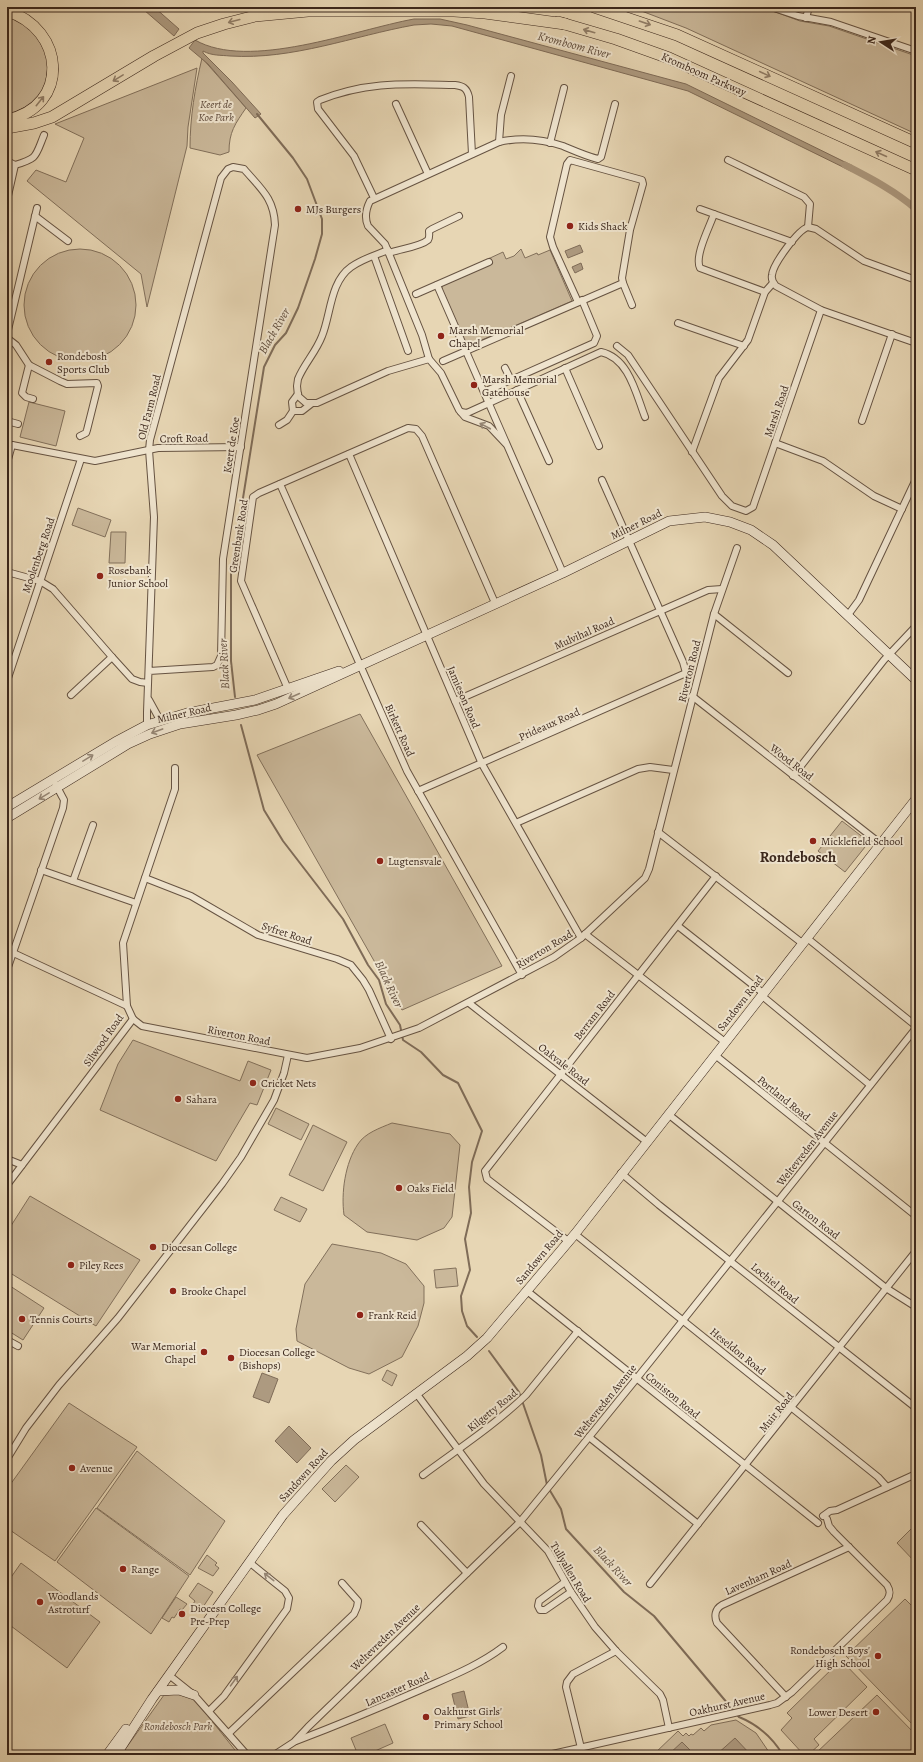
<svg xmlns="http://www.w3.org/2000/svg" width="923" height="1762" font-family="Alegreya,serif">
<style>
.green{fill:#cab89a;stroke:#82705b}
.water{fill:#ad9a80;stroke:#7f6c58}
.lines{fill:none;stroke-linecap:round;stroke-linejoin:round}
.stream{stroke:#7f6c58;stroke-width:2}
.canal{stroke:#ad9a80;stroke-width:7}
.street-casing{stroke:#665342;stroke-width:8}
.secondary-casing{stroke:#3b271c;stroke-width:10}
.highway-casing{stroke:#3b271c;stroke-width:12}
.street{stroke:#efe4ce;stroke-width:6}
.secondary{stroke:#efe4ce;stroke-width:9}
.highway{stroke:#e7d6b4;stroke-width:11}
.oneway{stroke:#917e68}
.oneway2{stroke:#958675}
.poi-dot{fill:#8f2418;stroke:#efe4ce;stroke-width:1.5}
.labels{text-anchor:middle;stroke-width:4;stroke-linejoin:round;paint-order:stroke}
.street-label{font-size:11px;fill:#3b271c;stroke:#efe4ce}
.park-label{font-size:11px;font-style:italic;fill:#5f4b3c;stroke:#efe4ce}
.poi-label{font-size:11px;fill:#3b271c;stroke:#efe4ce;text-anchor:start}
.water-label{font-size:12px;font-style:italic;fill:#5d4a3a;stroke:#efe4ce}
.district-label{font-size:15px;font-weight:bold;fill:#3b271c;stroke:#efe4ce}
</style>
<rect width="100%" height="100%" fill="#e7d6b4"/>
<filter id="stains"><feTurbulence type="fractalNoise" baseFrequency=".005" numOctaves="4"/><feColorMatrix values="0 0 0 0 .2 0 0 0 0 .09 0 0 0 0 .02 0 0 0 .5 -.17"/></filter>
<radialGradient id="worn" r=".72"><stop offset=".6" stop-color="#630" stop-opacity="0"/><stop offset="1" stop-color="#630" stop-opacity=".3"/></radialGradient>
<g class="green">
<polygon points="631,7 762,7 800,21 829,26 916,56 916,134 686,28"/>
<polygon points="7,14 33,29 49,59 45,88 30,105 7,116"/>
<path d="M 202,58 L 246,108 C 235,124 229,132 229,152 L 220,155 L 190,148 C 190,117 195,88 202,58 Z"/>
<polygon points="197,68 188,127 187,146 147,307 141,274 27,181 36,170 66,182 84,138 55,124"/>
<circle cx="80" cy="305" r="56"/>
<polygon points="521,249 525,258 537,253 538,255 550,250 572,301 468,346 467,346 442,289 442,286 490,265 488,259 503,252 506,259 514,256"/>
<polygon points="29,402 65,411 56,446 20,437"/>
<polygon points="78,508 111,520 105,537 72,525"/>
<polygon points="111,532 126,532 125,563 109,563"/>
<polygon points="360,714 502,966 402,1010 257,755"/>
<polygon points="842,821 869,842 845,872 818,851"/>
<polygon points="133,1040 240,1081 248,1061 271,1070 257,1105 250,1103 216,1161 100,1110 118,1064"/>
<polygon points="276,1108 309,1124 301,1140 268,1124"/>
<path d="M 392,1123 L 450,1134 L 460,1145 L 452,1217 L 444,1228 L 417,1240 L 367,1232 L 344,1215 C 341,1193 345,1163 358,1144 C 365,1133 380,1128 392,1123 Z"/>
<polygon points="313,1125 347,1142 323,1191 289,1175"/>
<polygon points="30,1196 140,1260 96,1326 7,1271 7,1232"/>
<polygon points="281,1197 307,1209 300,1222 274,1210"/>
<polygon points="332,1244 381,1253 406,1264 424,1286 424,1303 418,1326 402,1357 369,1374 349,1368 297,1341 296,1329 305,1284"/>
<polygon points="456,1268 458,1286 436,1288 434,1270"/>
<polygon points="7,1284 44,1308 23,1340 7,1330"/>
<polygon points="387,1370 397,1375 392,1386 382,1380"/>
<polygon points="69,1403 137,1447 55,1561 7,1528 7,1489"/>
<polygon points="137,1451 225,1521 190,1575 97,1508"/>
<polygon points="346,1465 359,1477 335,1502 322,1489"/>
<polygon points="96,1508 189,1576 151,1634 57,1562"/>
<polygon points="916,1524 916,1563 897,1543"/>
<polygon points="207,1555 217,1563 215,1565 219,1568 213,1576 198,1568"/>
<polygon points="21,1563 100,1622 67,1668 7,1623 7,1583"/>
<polygon points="198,1583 213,1592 201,1610 193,1604 195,1601 189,1596"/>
<polygon points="176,1597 187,1604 182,1610 180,1609 174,1618 172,1617 169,1622 162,1618"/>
<polygon points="905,1599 916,1610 916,1728 846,1656"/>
<polygon points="841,1660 867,1687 814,1739 819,1745 808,1755 804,1755 781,1730 792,1718 787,1713"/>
<polygon points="187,1693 196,1701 239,1755 121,1755 164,1695"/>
<polygon points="877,1695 916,1735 916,1755 814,1755"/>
<polygon points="736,1720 756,1733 771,1755 653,1755 678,1731 683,1736 686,1733 689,1736 691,1734 693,1735 701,1728 704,1731 711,1725"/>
<polygon points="385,1724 393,1743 366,1755 358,1755 351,1738"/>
</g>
<g class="water">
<polygon points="148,7 154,7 179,29 174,36 144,10"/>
<path d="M 414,19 L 440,19 L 467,25 L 686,84 L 853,166 L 851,171 L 688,91 L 452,26 L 431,24 L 414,25 C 353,36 293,60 230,56 C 221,55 212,56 203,51 L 203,53 L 232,82 L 261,114 L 255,118 L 208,64 L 189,48 L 195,40 C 249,71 354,30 414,19 Z"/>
<polygon points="580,245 583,252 568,258 565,251"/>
<polygon points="581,263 583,269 575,273 572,267"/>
<polygon points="262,1373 278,1379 269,1403 253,1397"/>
<polygon points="289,1426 311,1448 297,1463 275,1441"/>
<polygon points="464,1691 470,1716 458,1719 452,1694"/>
<polygon points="735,1738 751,1755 716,1755"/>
<polygon points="682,1742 695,1755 668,1755"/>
</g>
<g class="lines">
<g class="stream">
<polyline points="235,697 231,661 231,573 264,367 275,345 286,333 298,308 315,259 322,234 322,219 307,179 293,158 257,114"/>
<polyline points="241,725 264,810 283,841 343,919 368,965 379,980 386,1004 400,1025 403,1040 421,1052 443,1075 458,1083 482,1131 472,1162 469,1187 471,1213 465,1239 470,1270 461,1296 462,1311 467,1326 477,1337"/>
<polyline points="489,1351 519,1392 541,1455 547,1485"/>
<path d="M 549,1489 L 561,1509 L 566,1529 L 624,1592 L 654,1616 L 739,1717 C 759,1725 772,1737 783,1755"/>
</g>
<path class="canal" d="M 845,165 C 870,178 894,190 916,209"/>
<g class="street-casing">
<g id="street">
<polyline points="771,7 798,16 831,22 916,51"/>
<polyline points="806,18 809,7"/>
<polyline points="396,104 428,174"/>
<polyline points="499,142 501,115 511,76"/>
<polyline points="550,143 564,88"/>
<polyline points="728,160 804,197 810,204 808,227"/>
<polyline points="7,161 15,165"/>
<path d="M 15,165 C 38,158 35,157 44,135"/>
<path d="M 374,198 L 354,156 L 318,109 L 317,102 L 320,100 C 368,81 405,84 455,85 C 463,86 467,88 469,97 L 472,154"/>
<polyline points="7,200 15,165"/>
<polyline points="700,209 792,242"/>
<path d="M 714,214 C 710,226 694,256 700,268 L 765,292"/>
<polyline points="35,216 68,241"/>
<path d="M 388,250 C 376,255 362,259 351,267 C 330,282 331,314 322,336 C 316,352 304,364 298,379 L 297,386 L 298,396 L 306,403 L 317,403 L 388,371 L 429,359 L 441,373 L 459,410 L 465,417 L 489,426 L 506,444"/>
<path d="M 389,253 C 399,249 420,247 428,240 C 430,237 429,234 429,231 L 432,229 L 459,216"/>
<polyline points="374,256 408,351"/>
<path d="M 916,280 L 864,261 L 816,229 L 808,227 C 798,230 773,264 772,275 C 771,280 773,283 776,286 L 821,310 L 916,343"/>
<polyline points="437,285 563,573"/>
<polyline points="416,294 489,262"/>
<polyline points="578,302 553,247 550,237 567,164 570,160 642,180 643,184 630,230 622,278 623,283"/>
<polyline points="678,323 744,346"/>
<polyline points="7,334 37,208"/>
<polyline points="7,338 16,345 29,365 60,381 67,384 97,383 98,386 87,430 86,433 80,436"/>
<polyline points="617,346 628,355 722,496 732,506 746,511 753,507 755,501 821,310"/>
<path d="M 429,359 L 422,335 L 385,244 L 368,226 C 364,217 366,209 370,201 L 499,142 C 521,137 542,139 563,146 C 575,151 586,156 598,159 L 601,157 L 615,104"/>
<polyline points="443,361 623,283 632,305"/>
<polyline points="29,365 22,393 26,397 33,399"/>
<polyline points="505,368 511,380"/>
<polyline points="565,368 599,446"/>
<polyline points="517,390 549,461"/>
<polyline points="484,392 594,343 597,336 582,300"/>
<polyline points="293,411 302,411 311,404"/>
<polyline points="293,411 292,402 298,394"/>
<path d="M 461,412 L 467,413 L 601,352 C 629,358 636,394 645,417"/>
<polyline points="7,421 18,424"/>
<polyline points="862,421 892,334"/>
<polyline points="279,425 287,420 293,411"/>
<polyline points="775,443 823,461 874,496 902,509"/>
<polyline points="7,444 95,461 158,448 241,447"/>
<polyline points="692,452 719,378 748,340 765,292 773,283"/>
<polyline points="349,454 482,764 581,938"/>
<polyline points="7,463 12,445"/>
<polyline points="602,480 683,662 686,673"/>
<polyline points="280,484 407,771 522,975"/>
<polyline points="7,572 40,581 53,589 112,657 132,679 140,682 148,683"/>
<polyline points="714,614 788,673"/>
<polyline points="848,615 859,600 916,479"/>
<polyline points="7,681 81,459"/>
<polyline points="288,689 241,581 253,497 259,493 408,428 416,429 422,436 495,603"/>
<polyline points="71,695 112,657"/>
<polyline points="692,696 881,844"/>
<polyline points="149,700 160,720"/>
<polyline points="455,701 708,590 722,589"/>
<path d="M 147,725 L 147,712 L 154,517 L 149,450 L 150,440 L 221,178 L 228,169 L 233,167 L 244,169 C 261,189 274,198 275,225 L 223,559 L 221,656 L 217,665 L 213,667 L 149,671"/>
<polyline points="175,768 175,789 123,943 127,1006 133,1019 142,1026 307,1058 360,1048 419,1028 554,957 581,938 645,878 649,869 714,614 737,548"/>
<polyline points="793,776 884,660 916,626"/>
<polyline points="418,791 686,673"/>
<polyline points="516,823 638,769 650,767 673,770"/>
<polyline points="658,832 802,943"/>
<polyline points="41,870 136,903"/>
<polyline points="145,878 191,896 258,935 337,959 351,965 363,980 369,990 391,1039"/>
<polyline points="73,881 93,825"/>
<polyline points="678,926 763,993"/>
<polyline points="585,934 725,1042"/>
<polyline points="807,938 916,1026"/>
<polyline points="7,950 127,1006"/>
<polyline points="7,970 63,808 64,800 56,785"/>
<polyline points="761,995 870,1085"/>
<polyline points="469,1003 647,1142"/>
<polyline points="715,1055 916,1216"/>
<polyline points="668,1114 886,1288 916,1307"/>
<polyline points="7,1159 22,1165"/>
<polyline points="621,1173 659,1205 916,1408"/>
<polyline points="7,1185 133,1019"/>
<polyline points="575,1234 878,1477 887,1487"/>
<polyline points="568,1241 487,1179 485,1171 716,876"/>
<polyline points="527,1291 818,1523"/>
<polyline points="7,1340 18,1346"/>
<polyline points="416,1393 484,1484 548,1551 571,1592 595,1627 616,1651 660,1694 663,1700 669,1728"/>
<polyline points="589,1437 698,1524"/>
<polyline points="7,1459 26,1428 59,1385 118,1318 222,1184 241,1157 274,1100 284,1073 288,1055"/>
<path d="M 423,1475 C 458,1449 495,1425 526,1395 L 578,1331"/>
<polyline points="823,1516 830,1511 837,1510 916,1474"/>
<polyline points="421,1525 467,1573"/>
<polyline points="565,1582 539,1601 538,1606 540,1610 545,1610 571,1592"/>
<polyline points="650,1584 916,1251"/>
<polyline points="169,1675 194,1695 247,1755"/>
<path d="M 786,1697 L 717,1623 C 714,1616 715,1609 722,1605 L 849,1547"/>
<polyline points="209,1711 224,1696 287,1609 289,1598 285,1591 249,1562"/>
<polyline points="229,1733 354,1614 357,1607 358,1601 342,1583"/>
<path d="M 296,1741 C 338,1725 379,1708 420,1690 C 449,1677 478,1666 503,1647"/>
<polyline points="581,1748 566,1687 567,1682 573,1674 616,1651"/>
<polyline points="274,1755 294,1742 308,1727 520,1522 637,1378 916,1028"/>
<path d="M 548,1755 L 770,1705 L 777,1703 L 792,1692 L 887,1600 C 891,1594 890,1590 887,1585 L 834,1532 L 829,1526 L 827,1519"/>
</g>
</g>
<g class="secondary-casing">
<g id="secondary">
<polyline points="7,807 115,742 147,725 187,713 255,700 339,671"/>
<polyline points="7,818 128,744 150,734 180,724 236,715 258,710 276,704 563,573 669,521 705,517 730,522 751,530 773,545 916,680"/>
<polyline points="158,1691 179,1690 194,1695"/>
<polyline points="107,1755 126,1729"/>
<polyline points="116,1755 152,1699 283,1515 331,1461 354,1440 467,1356 487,1338 575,1234 916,799"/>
</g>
</g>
<g class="highway-casing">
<g id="highway">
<polyline points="594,7 677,35 916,143"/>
<path d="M 7,11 C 65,29 71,106 7,120"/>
<polyline points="558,22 616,39 669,58 916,170"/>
<polyline points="7,128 34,123 52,117 154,56 197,33 224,24 255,16 308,11 454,11 485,13 565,24"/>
</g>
</g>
<use href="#street" class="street"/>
<use href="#secondary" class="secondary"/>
<use href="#highway" class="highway"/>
</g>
<defs><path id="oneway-shaft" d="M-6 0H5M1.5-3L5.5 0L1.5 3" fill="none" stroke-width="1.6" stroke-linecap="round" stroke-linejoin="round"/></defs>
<g class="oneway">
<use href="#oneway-shaft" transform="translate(234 21) rotate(165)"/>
<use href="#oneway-shaft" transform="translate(645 23) rotate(19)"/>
<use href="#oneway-shaft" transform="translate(589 31) rotate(-164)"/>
<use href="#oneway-shaft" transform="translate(765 74) rotate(25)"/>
<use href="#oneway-shaft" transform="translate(118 78) rotate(149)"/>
<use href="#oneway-shaft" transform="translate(40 101) rotate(-51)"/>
<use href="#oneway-shaft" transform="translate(881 154) rotate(-156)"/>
</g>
<g class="oneway2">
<use href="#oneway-shaft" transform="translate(485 426) rotate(-152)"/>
<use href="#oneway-shaft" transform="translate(294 696) rotate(156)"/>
<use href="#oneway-shaft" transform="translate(157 731) rotate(160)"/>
<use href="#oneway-shaft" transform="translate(88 758) rotate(-31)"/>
<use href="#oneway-shaft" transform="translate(44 796) rotate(149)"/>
<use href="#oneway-shaft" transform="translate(269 1577) rotate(-142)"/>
<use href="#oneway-shaft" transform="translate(234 1681) rotate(-54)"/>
</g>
<g class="poi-dot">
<circle cx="298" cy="209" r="4"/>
<circle cx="570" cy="226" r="4"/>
<circle cx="441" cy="336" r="4"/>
<circle cx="49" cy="362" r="4"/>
<circle cx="474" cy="385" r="4"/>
<circle cx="100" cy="576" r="4"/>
<circle cx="813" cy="841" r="4"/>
<circle cx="380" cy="861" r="4"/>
<circle cx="253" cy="1083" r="4"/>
<circle cx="178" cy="1099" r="4"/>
<circle cx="399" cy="1188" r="4"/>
<circle cx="153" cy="1247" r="4"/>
<circle cx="71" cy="1265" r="4"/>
<circle cx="173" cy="1291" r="4"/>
<circle cx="360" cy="1315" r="4"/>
<circle cx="22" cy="1319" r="4"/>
<circle cx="204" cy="1352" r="4"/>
<circle cx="231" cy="1358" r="4"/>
<circle cx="72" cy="1468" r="4"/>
<circle cx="123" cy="1569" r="4"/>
<circle cx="40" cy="1602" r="4"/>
<circle cx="182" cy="1614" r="4"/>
<circle cx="878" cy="1656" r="4"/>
<circle cx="876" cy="1712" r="4"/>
<circle cx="426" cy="1717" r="4"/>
</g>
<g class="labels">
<g class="street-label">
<text transform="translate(704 74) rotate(24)" y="4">Kromboom Parkway</text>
<text transform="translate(149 407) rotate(-76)" y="4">Old Farm Road</text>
<text transform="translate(776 411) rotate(-71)" y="4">Marsh Road</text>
<text transform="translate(184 438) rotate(-1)" y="4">Croft Road</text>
<text transform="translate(231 445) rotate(-81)" y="4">Keert de Koe</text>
<text transform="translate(636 524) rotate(-26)" y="4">Milner Road</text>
<text transform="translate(238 536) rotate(-81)" y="4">Greenbank Road</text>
<text transform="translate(38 555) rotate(-71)" y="4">Moolenberg Road</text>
<text transform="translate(584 633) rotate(-24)" y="4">Mulvihal Road</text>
<text transform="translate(689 671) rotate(-76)" y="4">Riverton Road</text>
<text transform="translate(464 697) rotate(67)" y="4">Jamieson Road</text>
<text transform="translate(184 713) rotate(-13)" y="4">Milner Road</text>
<text transform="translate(549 724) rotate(-24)" y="4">Prideaux Road</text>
<text transform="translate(400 730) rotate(66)" y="4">Birkett Road</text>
<text transform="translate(792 762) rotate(38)" y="4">Wood Road</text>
<text transform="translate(287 933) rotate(18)" y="4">Syfret Road</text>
<text transform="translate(544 949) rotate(-31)" y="4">Riverton Road</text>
<text transform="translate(740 1003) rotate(-52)" y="4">Sandown Road</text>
<text transform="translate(594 1015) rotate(-52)" y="4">Berram Road</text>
<text transform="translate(239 1035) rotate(11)" y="4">Riverton Road</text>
<text transform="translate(103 1040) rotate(-55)" y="4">Silwood Road</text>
<text transform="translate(564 1064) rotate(38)" y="4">Oakvale Road</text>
<text transform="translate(784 1098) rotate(39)" y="4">Portland Road</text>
<text transform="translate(807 1148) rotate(-52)" y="4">Weltevreden Avenue</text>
<text transform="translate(816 1219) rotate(38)" y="4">Garton Road</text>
<text transform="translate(539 1257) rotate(-50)" y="4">Sandown Road</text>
<text transform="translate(775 1283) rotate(39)" y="4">Lochiel Road</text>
<text transform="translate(738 1351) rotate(39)" y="4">Heseldon Road</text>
<text transform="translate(673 1395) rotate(39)" y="4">Coniston Road</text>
<text transform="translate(605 1401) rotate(-51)" y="4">Weltevreden Avenue</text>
<text transform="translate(492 1410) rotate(-39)" y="4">Kilgetty Road</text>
<text transform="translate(776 1412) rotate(-51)" y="4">Muir Road</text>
<text transform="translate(303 1475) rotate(-48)" y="4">Sandown Road</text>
<text transform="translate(571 1572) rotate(59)" y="4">Tullyallen Road</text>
<text transform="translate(758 1577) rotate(-24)" y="4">Lavenham Road</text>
<text transform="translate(385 1637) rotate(-44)" y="4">Weltevreden Avenue</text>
<text transform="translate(397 1689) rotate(-24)" y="4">Lancaster Road</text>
<text transform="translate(727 1704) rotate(-13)" y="4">Oakhurst Avenue</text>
</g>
<g class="park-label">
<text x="216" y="108">Keert de<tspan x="216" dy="13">Koe Park</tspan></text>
<text x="178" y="1730">Rondebosch Park</text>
</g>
<g class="poi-label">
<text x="306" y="213">MJs Burgers</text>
<text x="578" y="230">Kids Shack</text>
<text x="449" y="334">Marsh Memorial<tspan x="449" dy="13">Chapel</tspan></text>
<text x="57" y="360">Rondebosh<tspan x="57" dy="13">Sports Club</tspan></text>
<text x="482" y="383">Marsh Memorial<tspan x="482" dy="13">Gatehouse</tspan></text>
<text x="108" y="574">Rosebank<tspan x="108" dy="13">Junior School</tspan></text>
<text x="821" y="845">Micklefield School</text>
<text x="388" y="865">Lugtensvale</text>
<text x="261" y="1087">Cricket Nets</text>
<text x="186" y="1103">Sahara</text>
<text x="407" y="1192">Oaks Field</text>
<text x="161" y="1251">Diocesan College</text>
<text x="79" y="1269">Piley Rees</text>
<text x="181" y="1295">Brooke Chapel</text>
<text x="368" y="1319">Frank Reid</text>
<text x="30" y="1323">Tennis Courts</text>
<text x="196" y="1350" text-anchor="end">War Memorial<tspan x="196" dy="13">Chapel</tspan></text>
<text x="239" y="1356">Diocesan College<tspan x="239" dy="13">(Bishops)</tspan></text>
<text x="80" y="1472">Avenue</text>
<text x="131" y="1573">Range</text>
<text x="48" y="1600">Woodlands<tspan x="48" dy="13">Astroturf</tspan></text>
<text x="190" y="1612">Diocesn College<tspan x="190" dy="13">Pre-Prep</tspan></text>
<text x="870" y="1654" text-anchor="end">Rondebosch Boys'<tspan x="870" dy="13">High School</tspan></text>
<text x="434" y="1715">Oakhurst Girls'<tspan x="434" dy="13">Primary School</tspan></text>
<text x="868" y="1716" text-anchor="end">Lower Desert</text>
</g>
<g class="water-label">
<text transform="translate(574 45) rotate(15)" y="4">Kromboom River</text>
<text transform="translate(274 331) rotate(-60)" y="4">Black River</text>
<text transform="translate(224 664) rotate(-93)" y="4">Black River</text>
<text transform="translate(389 984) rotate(65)" y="4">Black River</text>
<text transform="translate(613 1566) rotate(47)" y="4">Black River</text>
</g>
<g class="district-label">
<text x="798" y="862">Rondebosch</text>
</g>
</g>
<rect width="923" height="1762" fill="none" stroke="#e7d6b4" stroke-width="24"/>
<rect x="8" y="8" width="907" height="1746" fill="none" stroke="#3b271c" stroke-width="2"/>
<rect x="12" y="12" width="899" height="1738" fill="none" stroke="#3b271c"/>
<g transform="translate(881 42) rotate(282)" stroke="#efe4ce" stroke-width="3" paint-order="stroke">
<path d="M0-3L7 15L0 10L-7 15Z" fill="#3b271c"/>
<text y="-6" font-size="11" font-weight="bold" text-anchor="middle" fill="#3b271c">N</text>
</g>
<rect width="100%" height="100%" filter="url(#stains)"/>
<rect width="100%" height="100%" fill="url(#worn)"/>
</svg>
